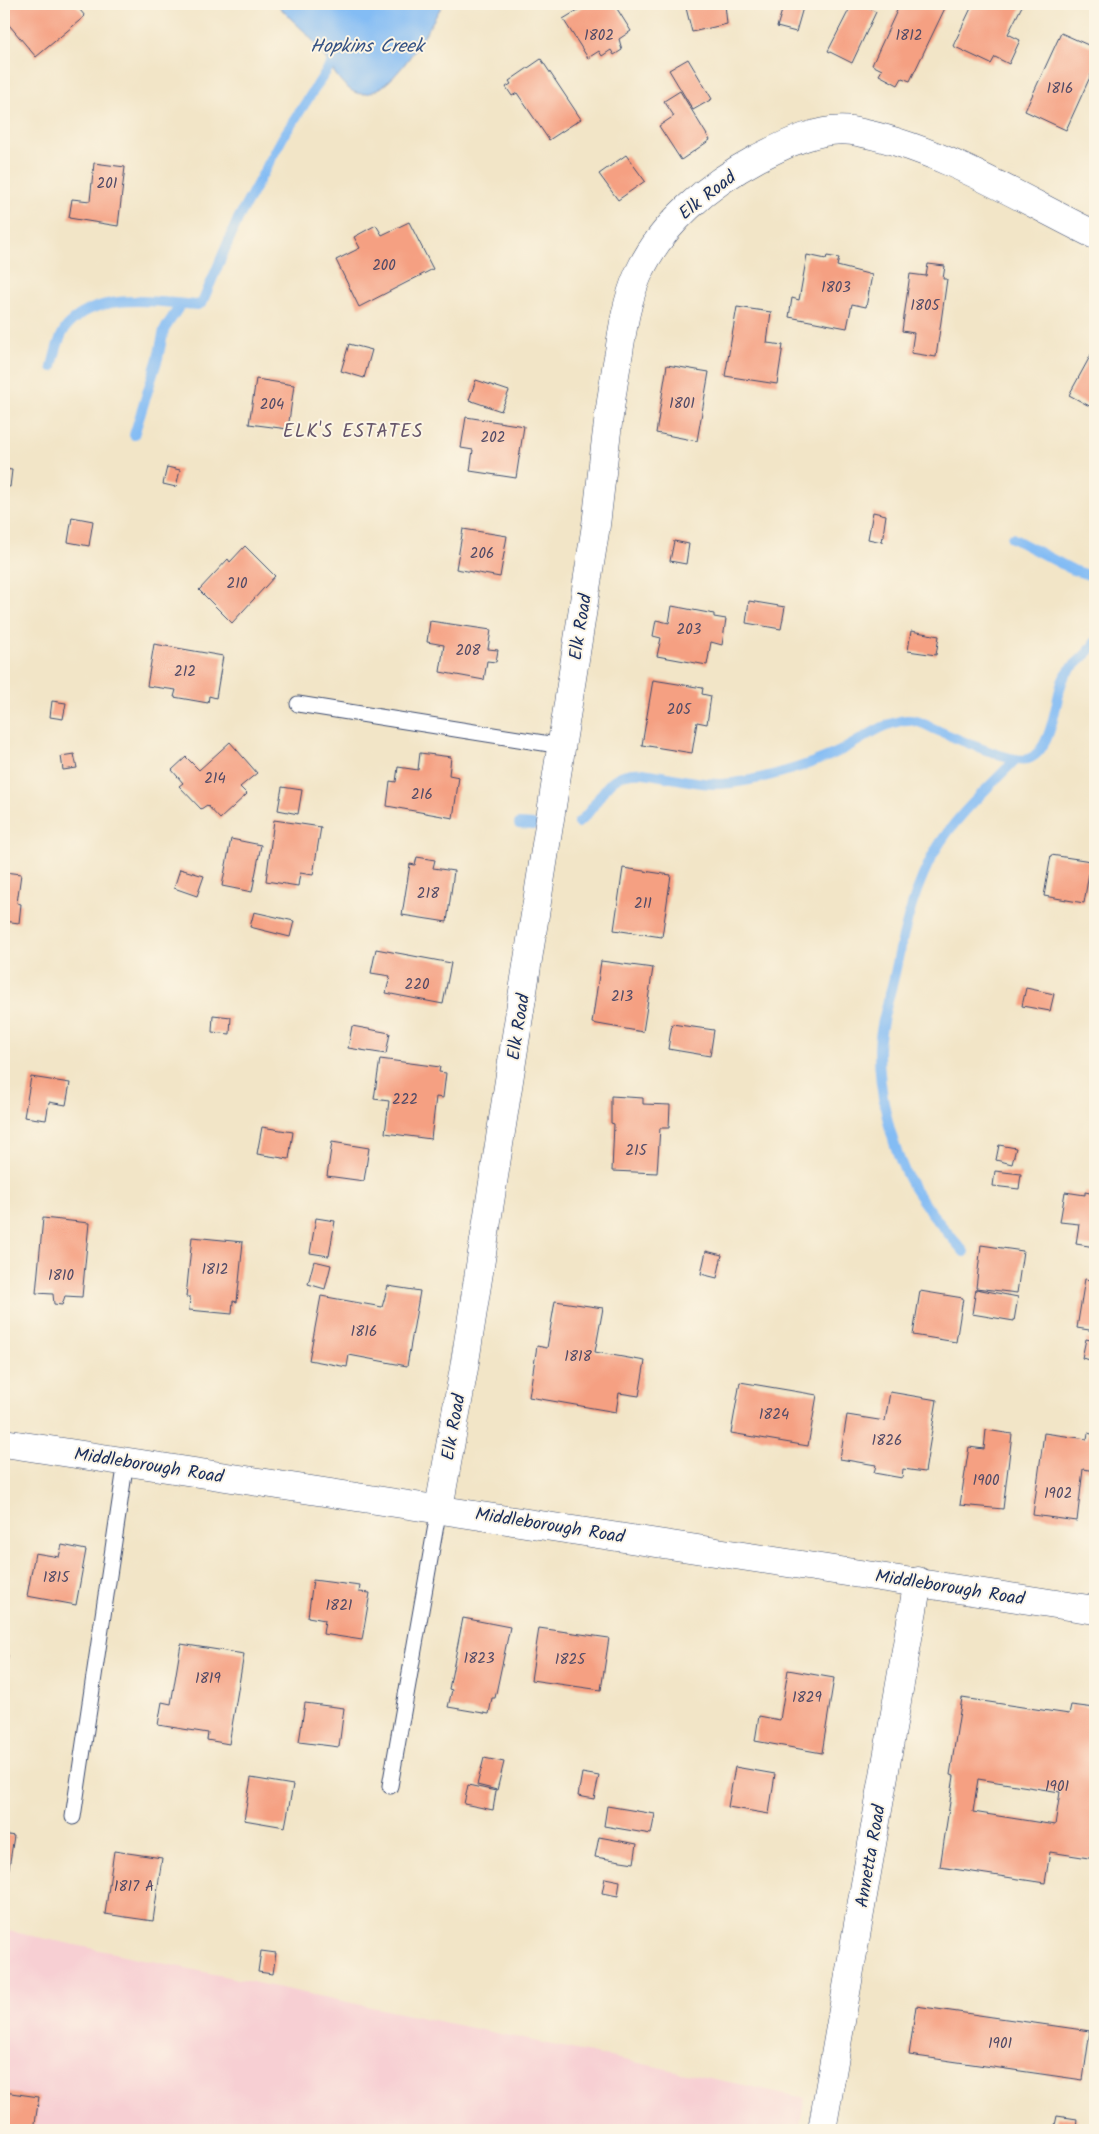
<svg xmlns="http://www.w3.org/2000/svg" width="1099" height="2134" font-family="Kalam,sans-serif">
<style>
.built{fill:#f7cfd3}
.water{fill:#83bcf4;stroke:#4f76a9}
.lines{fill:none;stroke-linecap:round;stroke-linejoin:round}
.stream{stroke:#83bcf4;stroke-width:10}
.building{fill:#f5a082;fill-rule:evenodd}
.lane-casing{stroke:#3b4a6e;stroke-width:17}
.street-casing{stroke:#3b4a6e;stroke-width:29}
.lane{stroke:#fff;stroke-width:15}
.street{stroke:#fff;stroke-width:28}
.labels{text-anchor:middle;stroke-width:4;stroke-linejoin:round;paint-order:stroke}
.number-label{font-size:15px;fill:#524b67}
.street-label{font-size:18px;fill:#1b2f5e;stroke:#fcf5e5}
.water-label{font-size:19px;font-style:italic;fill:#355284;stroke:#fcf5e5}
.neighbourhood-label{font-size:19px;letter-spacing:1px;fill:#67576b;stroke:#fcf5e5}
</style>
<rect width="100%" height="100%" fill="#fcf5e5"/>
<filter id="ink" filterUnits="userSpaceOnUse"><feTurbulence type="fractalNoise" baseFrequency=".02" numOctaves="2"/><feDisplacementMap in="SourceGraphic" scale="10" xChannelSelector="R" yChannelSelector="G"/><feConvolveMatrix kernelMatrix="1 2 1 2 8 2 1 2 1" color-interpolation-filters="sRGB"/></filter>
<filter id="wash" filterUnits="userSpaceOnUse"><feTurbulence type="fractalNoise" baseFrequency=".0096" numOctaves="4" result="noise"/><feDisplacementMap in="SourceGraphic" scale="20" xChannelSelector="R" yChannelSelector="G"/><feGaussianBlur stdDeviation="1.12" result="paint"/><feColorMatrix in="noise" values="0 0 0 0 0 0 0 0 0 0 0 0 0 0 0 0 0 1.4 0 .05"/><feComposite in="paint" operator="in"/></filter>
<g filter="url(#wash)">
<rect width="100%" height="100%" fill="#f2e5c7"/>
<polygon class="built" points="4,1930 805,2098 799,2130 4,2130"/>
<path class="water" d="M 277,4 L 443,4 C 429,26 383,118 348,88 C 334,77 326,56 314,42 C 303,28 288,18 277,4 Z"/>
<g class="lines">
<g class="stream">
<path d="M 52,367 C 55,354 59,335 68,325 C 99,291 157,302 197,305 L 202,303 L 238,219 L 283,137 L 331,64"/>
<polyline points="134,435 158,358 164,330 181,304"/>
<polyline points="1012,538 1073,570 1095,577"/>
<path d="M 578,823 C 604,803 601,770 643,773 C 665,776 700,785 721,784 C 755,782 808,766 838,752 C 859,742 883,722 907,720 C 918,719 929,727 939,731 C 955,738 1013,764 1028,759 C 1052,751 1055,703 1062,682 C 1068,665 1087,659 1095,642"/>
<polyline points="519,824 533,825"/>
<path d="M 964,1252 C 945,1230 917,1198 905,1172 C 889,1136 879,1091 879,1051 C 879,1027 890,996 895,973 C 903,932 914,888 935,851 C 955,817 988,788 1015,760"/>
</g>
</g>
<g id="blocks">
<g class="building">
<polygon points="4,4 75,4 85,16 36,57 4,19"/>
<polygon points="588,4 614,4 631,31 619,39 622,50 614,55 611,50 602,56 599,51 588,58 563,19"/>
<polygon points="685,4 725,4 727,24 692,32"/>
<polygon points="784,4 804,4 796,32 777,27"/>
<polygon points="852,4 859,4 876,12 852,63 828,51"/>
<polygon points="900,4 947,4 910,81 902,78 898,85 879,75 882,70 872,65"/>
<polygon points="973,4 1023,4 1008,34 1020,40 1009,64 995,57 991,64 953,46"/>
<polygon points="1061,33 1095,48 1095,66 1066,130 1025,111"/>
<polygon points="541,59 581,119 549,140 517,93 512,96 506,87 511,84 509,81"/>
<polygon points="688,59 712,99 693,110 669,70"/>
<polygon points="680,91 710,140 681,160 659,126 674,116 664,101"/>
<polygon points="626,155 645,181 618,200 599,174"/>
<polygon points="94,163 125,167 118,226 69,218 72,199 90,201"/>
<polygon points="409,222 433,269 359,307 336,260 360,248 354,237 376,225 382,235"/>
<polygon points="807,255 826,259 827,256 839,258 837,266 872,275 866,307 852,304 847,328 789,317 792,298 799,300"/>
<polygon points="928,264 945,266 943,279 947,279 936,357 911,353 914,333 902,331 910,274 926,276"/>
<polygon points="737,307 771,312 767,343 783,345 777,384 725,376"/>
<polygon points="349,344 372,350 364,378 341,371"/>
<polygon points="1093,351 1095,352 1095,409 1069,395"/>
<polygon points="667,365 709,372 697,441 656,433"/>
<polygon points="256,379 294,385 288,429 249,424"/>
<polygon points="476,380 509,391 501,411 469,400"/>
<polygon points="466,417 524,426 516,478 470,471 473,450 461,448"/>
<polygon points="167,467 180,470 176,487 163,484"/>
<polygon points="4,469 12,470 10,487 4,486"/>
<polygon points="873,512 886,515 882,542 868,539"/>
<polygon points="72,517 93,521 89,546 68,542"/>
<polygon points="463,529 507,536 500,577 456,569"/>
<polygon points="674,541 689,544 686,564 670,561"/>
<polygon points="245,546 275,576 232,623 199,590 228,559 230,562"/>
<polygon points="749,601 785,607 781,629 746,623"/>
<polygon points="672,606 714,614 714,617 726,619 722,645 711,642 707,665 657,656 661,638 653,636 656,620 669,623"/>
<polygon points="430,621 491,630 488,649 498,650 496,662 487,661 484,680 440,672 444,645 427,642"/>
<polygon points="911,631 939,636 936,655 908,651"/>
<polygon points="154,644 223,656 216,698 209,696 208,703 174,697 176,690 147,686"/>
<polygon points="653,680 703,688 702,694 711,696 707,724 697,722 692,753 642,745"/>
<polygon points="52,701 66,703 63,719 50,717"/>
<polygon points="230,742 257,773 240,787 247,794 220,819 207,805 201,809 179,786 183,783 172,770 186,757 199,770"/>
<polygon points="420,753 451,757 449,775 459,777 453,818 387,806 390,781 396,782 398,767 418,770"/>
<polygon points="74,754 77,768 63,770 61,756"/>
<polygon points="282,787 302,790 298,814 278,810"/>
<polygon points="274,820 321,827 313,875 300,873 298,886 266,881"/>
<polygon points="231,839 261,845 252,892 222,886"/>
<polygon points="1051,855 1091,861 1084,903 1044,896"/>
<polygon points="417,857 435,860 433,868 454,871 447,922 402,915 410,864 415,865"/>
<polygon points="623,868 671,875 662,937 614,930"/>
<polygon points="180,869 204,876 197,896 174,888"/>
<polygon points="4,872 21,874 17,903 21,904 19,923 4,921"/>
<polygon points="254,912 294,921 290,937 250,927"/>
<polygon points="376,949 451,963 443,1004 386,993 390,976 371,973"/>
<polygon points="601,961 653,968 643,1032 592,1023"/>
<polygon points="1026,988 1054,994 1050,1011 1022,1006"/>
<polygon points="213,1015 231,1017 230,1034 212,1032"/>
<polygon points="672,1024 714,1030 710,1056 668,1049"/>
<polygon points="352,1026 390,1033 386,1054 348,1048"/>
<polygon points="380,1059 440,1067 439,1072 446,1073 443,1098 436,1097 431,1139 385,1133 389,1101 374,1099"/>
<polygon points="31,1077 70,1083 66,1105 49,1102 46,1120 24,1117"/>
<polygon points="611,1096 643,1098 643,1104 670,1105 669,1128 660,1128 657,1173 612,1171 614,1124 611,1123"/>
<polygon points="262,1127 293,1132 289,1159 257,1154"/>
<polygon points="332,1142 369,1148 364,1181 327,1176"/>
<polygon points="999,1145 1016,1148 1012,1164 996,1160"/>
<polygon points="995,1171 1021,1174 1019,1189 993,1186"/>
<polygon points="1065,1192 1085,1195 1085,1192 1095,1194 1095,1247 1076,1244 1079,1224 1060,1222"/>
<polygon points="43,1218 89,1223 82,1297 65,1296 62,1305 54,1304 53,1294 36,1293"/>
<polygon points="316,1218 335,1221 329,1256 310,1253"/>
<polygon points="192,1237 243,1242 237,1302 233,1301 232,1314 189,1310 190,1297 186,1297"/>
<polygon points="981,1245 1023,1251 1017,1293 976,1288"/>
<polygon points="706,1251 722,1255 717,1278 701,1274"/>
<polygon points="314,1261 331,1265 325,1289 308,1284"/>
<polygon points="1085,1279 1095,1281 1095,1331 1077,1328"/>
<polygon points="388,1286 420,1291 407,1366 349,1355 347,1367 309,1360 321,1296 382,1307"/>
<polygon points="976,1289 1018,1297 1014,1321 972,1314"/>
<polygon points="920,1291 963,1298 956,1342 913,1335"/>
<polygon points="555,1301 603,1308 595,1352 645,1361 639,1396 619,1393 616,1412 529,1397 537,1346 547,1348"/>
<polygon points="1086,1339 1095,1341 1095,1361 1082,1358"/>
<polygon points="740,1382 817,1395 808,1446 731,1433"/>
<polygon points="890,1392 937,1400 925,1472 903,1469 902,1478 874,1473 876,1465 840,1459 847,1415 885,1421"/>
<polygon points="986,1430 1012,1434 1003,1509 960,1505 969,1447 984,1449"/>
<polygon points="1044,1433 1087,1439 1088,1433 1095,1435 1095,1471 1083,1469 1077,1521 1033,1515"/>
<polygon points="62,1545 86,1550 76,1605 27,1596 35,1553 59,1557"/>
<polygon points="313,1580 360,1586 359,1592 370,1593 362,1640 323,1634 325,1620 308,1617"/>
<polygon points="463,1618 510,1627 495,1698 492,1698 489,1714 448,1707 452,1690 449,1689"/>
<polygon points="539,1628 609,1638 601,1690 531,1680"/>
<polygon points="181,1644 244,1654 229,1744 207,1740 208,1733 158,1725 162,1702 171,1704"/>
<polygon points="4,1654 8,1655 5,1675 4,1675"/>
<polygon points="788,1670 834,1678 822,1753 755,1741 759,1716 780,1720"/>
<path d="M 962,1698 L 1069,1714 L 1071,1705 L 1095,1708 L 1095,1859 L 1050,1852 L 1045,1883 L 940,1867 L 954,1776 L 950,1775 ZM 978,1779 L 1060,1792 L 1055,1825 L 973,1812 Z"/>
<polygon points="305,1703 344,1708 339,1747 299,1742"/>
<polygon points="484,1758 504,1762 497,1790 477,1785"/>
<polygon points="735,1767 775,1774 769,1814 728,1807"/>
<polygon points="582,1773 599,1776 594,1799 578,1796"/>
<polygon points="251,1778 293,1785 285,1827 244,1820"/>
<polygon points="468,1785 496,1791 493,1810 464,1804"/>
<polygon points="607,1806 655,1814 651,1834 604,1826"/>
<polygon points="4,1834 14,1836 5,1893 4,1893"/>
<polygon points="599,1837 637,1844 634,1863 595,1857"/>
<polygon points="114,1851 162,1858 153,1921 105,1914"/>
<polygon points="605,1878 620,1881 618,1896 602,1893"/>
<polygon points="261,1951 276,1953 273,1974 258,1972"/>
<polygon points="916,2006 1090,2031 1083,2080 909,2055"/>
<polygon points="4,2092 39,2097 34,2130 4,2130"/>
<polygon points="1057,2116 1077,2119 1076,2130 1054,2130"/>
</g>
</g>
</g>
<g filter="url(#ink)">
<use href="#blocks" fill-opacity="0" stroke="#3b4a6e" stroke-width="1"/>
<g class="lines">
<g class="lane-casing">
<g id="lane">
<polyline points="298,704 562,746"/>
<polyline points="390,1786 439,1508"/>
<polyline points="73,1817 126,1461"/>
</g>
</g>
<g class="street-casing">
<g id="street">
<polyline points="4,1443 1095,1610"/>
<path d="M 439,1508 L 464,1368 L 596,525 C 603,467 608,409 619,352 C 623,326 627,300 638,275 C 661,224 709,184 758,158 C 784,145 821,126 852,131 C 938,146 1017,197 1095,235"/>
<polyline points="822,2130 918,1581"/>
</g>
</g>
<use href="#lane" class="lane"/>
<use href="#street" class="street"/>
</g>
</g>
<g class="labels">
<g class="number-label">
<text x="599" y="40">1802</text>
<text x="909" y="40">1812</text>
<text x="1060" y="93">1816</text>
<text x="107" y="188">201</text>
<text x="384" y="270">200</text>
<text x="836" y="292">1803</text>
<text x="925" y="310">1805</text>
<text x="682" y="408">1801</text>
<text x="272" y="409">204</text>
<text x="493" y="442">202</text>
<text x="482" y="558">206</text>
<text x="237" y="588">210</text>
<text x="689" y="634">203</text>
<text x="468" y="655">208</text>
<text x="185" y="676">212</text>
<text x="679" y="714">205</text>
<text x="215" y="783">214</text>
<text x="422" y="799">216</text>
<text x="428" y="898">218</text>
<text x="643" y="908">211</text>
<text x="417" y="989">220</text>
<text x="622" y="1001">213</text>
<text x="405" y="1104">222</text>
<text x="636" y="1155">215</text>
<text x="215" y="1274">1812</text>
<text x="61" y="1280">1810</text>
<text x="364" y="1336">1816</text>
<text x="578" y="1361">1818</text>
<text x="774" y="1419">1824</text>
<text x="887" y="1445">1826</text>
<text x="986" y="1485">1900</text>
<text x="1058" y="1498">1902</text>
<text x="56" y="1582">1815</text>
<text x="339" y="1610">1821</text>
<text x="479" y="1663">1823</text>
<text x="570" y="1664">1825</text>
<text x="208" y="1683">1819</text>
<text x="807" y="1702">1829</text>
<text x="1057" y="1791">1901</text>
<text x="134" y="1891">1817 A</text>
<text x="1000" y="2048">1901</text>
</g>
<g class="street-label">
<text transform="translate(707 195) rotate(-38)" y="6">Elk Road</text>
<text transform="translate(580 627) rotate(-81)" y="6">Elk Road</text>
<text transform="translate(518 1027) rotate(-81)" y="6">Elk Road</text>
<text transform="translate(453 1427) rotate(-80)" y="6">Elk Road</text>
<text transform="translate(149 1465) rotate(9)" y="6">Middleborough Road</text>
<text transform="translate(550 1525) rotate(9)" y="6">Middleborough Road</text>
<text transform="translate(950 1587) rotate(9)" y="6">Middleborough Road</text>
<text transform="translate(870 1856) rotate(-80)" y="6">Annetta Road</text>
</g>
<g class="water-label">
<text x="367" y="52">Hopkins Creek</text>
</g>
<g class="neighbourhood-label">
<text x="353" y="437">ELK'S ESTATES</text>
</g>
</g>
<rect width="1099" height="2134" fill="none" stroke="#fcf5e5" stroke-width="20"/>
</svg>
